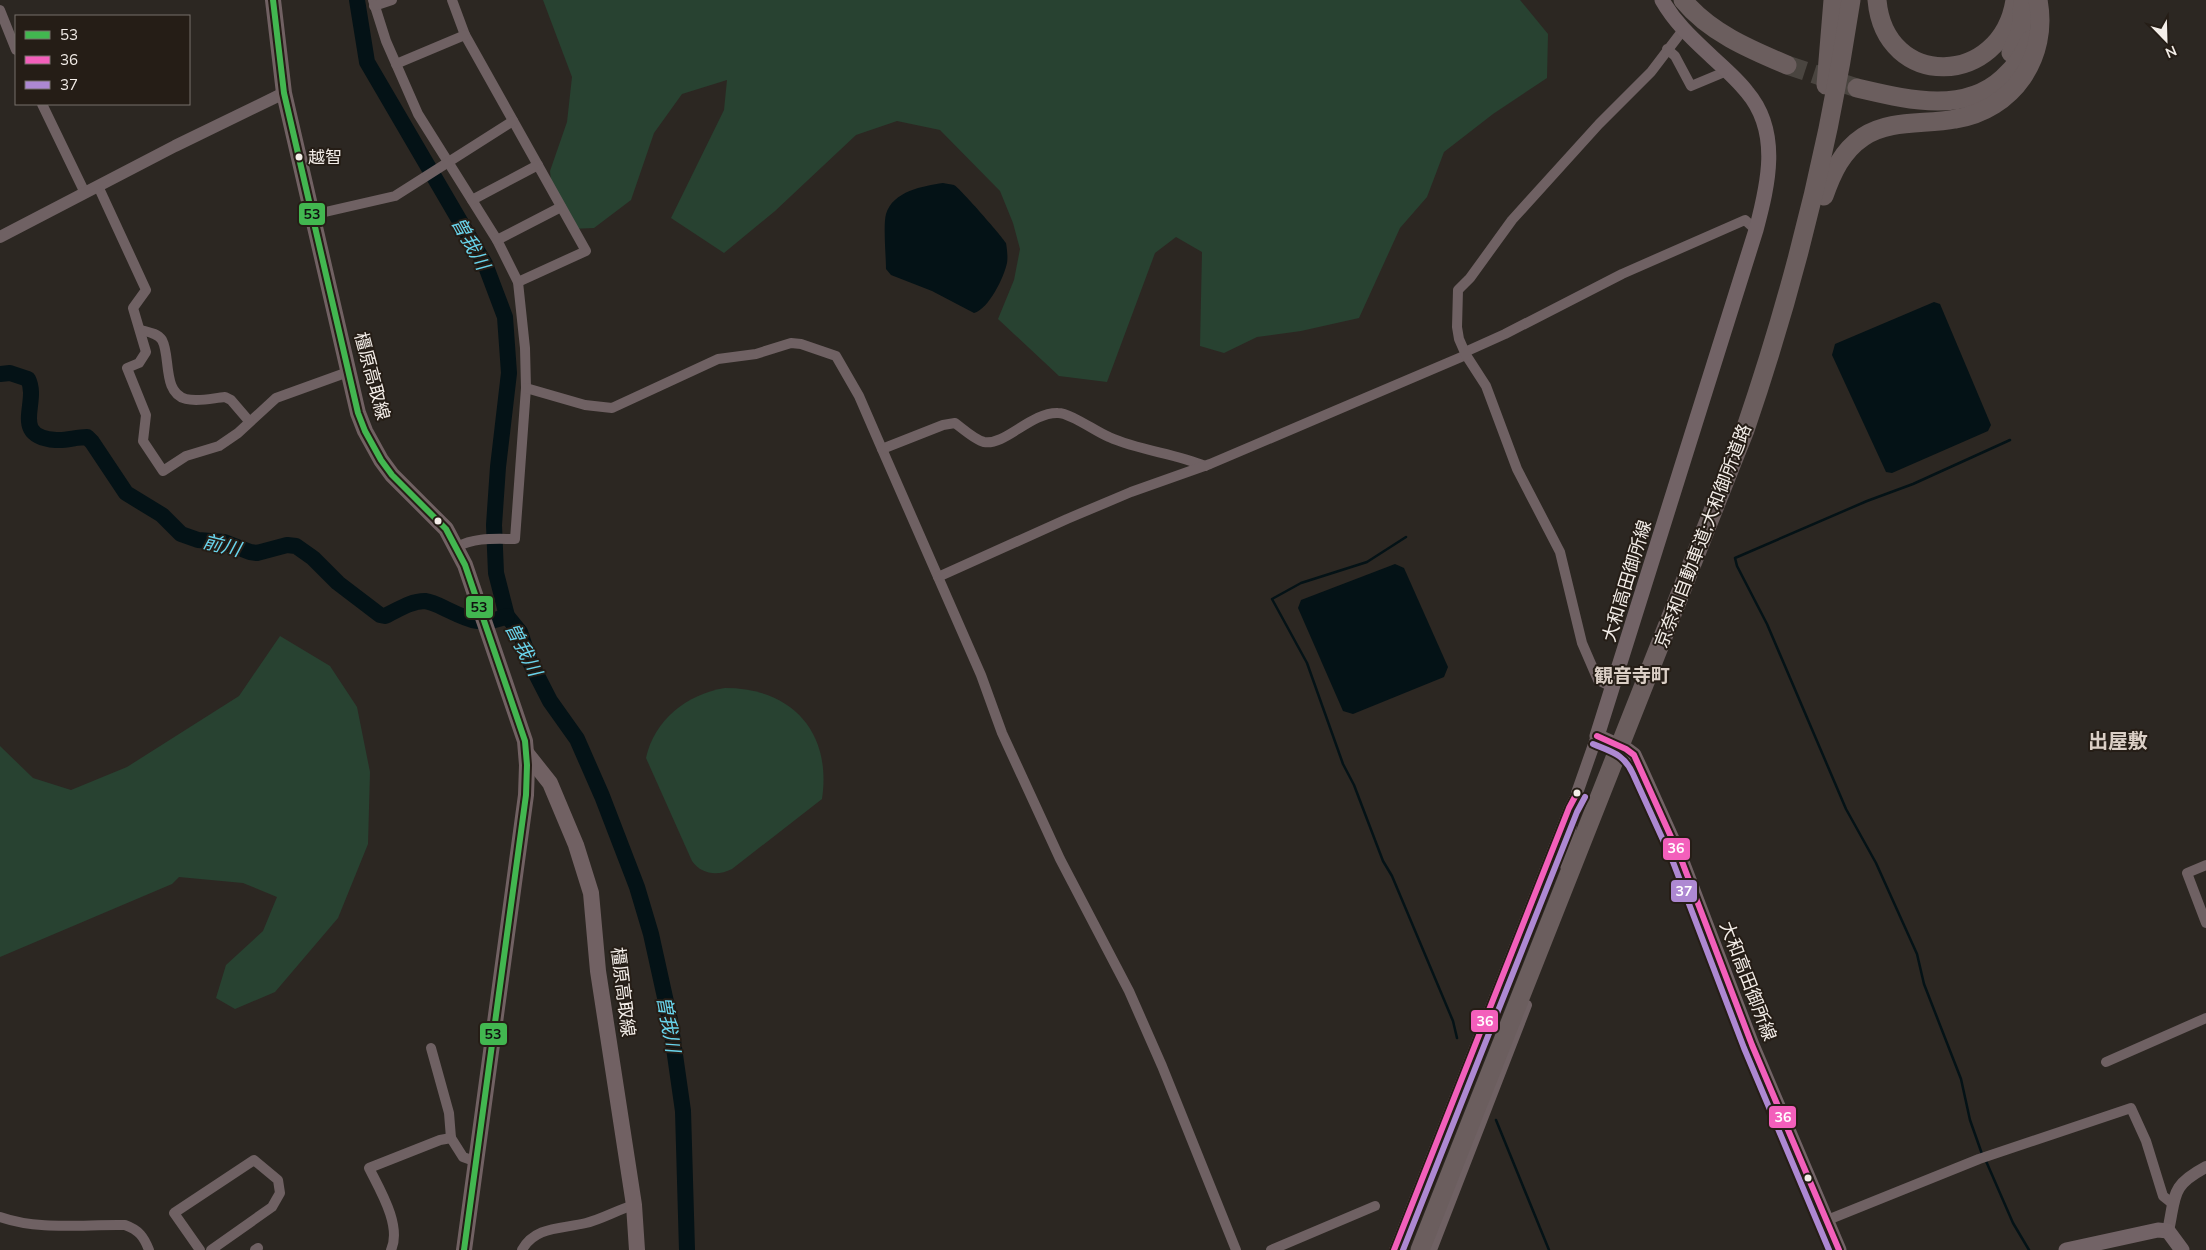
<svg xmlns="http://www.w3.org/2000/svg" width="2206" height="1250" font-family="Mulish,'Noto Sans JP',sans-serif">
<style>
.green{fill:#284231}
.water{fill:#041216}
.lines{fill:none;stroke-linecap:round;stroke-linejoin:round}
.stream{stroke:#041216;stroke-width:2.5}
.river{stroke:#041216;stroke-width:16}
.motorway-tunnel{stroke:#4a4540;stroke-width:19;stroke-dasharray:19 9;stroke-linecap:butt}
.minor{stroke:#6f6163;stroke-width:10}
.tertiary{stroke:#6f6163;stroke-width:12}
.secondary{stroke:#726366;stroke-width:15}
.primary{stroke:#716163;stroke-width:16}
.motorway{stroke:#6b5e5e;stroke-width:19}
.bus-1-casing{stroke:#251d16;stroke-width:10}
.bus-2-casing{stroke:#251d16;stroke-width:10}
.bus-3-casing{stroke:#251d16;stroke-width:10}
.bus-1{stroke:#42b750;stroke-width:6}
.bus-2{stroke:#f35fbb;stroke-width:6}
.bus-3{stroke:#ad88d2;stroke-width:6}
.bus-dot{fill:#f3ede8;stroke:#251d16;stroke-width:2}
.labels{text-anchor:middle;stroke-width:4;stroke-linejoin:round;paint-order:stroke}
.bus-label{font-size:17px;fill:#f3ede8;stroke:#251d16;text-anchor:start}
.street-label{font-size:18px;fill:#f3ede8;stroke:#251d16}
.water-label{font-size:19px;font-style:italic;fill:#69d4ec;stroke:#251d16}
.neighbourhood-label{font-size:19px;font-weight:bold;fill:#dbcfc6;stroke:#251d16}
.quarter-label{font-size:20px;font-weight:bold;fill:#dbcfc6;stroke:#251d16}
.line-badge{stroke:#251d16;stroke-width:2}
.badge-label{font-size:14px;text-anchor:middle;font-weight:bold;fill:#fff}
.pale-badge-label{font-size:14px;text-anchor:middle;font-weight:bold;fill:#111}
</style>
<rect width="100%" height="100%" fill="#2c2722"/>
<g class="green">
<polygon points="543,0 1520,0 1548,34 1547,78 1493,114 1444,152 1427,197 1400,228 1359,318 1301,331 1257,337 1224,353 1200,346 1202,252 1176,237 1155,253 1107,382 1059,376 998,319 1014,280 1020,249 1013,223 1000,191 940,130 897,121 856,135 775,211 724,253 671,218 724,110 727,80 682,94 654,133 631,200 594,228 570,229 553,199 550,171 567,122 572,77"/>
<polygon points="280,636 330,666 357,707 370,772 368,844 338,918 275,992 235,1009 216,998 226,965 263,931 277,897 243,883 179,877 172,884 0,957 0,746 33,778 71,790 127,767 239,696"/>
<path d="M 725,688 C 791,688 832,731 822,799 L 732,869 C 718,876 702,875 692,861 L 646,758 C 654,720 687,694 725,688 Z"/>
</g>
<g class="water">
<path d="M 943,183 C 946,184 951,184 954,185 C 960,188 1005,240 1006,243 C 1007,249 1008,257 1007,263 C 1004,277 989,309 974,313 L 932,291 L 891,275 L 886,269 C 886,256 883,225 886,214 C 893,191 923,186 943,183 Z"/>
<polygon points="1934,302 1940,304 1991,425 1988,431 1892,473 1886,472 1832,355 1835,344"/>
<polygon points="1395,564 1404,568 1448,667 1444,677 1353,714 1343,711 1298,608 1301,600"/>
</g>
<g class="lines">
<g class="stream">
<polyline points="1406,537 1367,562 1301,583 1272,599 1307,663 1343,764 1354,785 1383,861 1392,876 1453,1021 1457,1038"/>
<polyline points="1496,1120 1549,1250"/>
<polyline points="1982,1154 1970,1120 1961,1079 1924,984 1917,954 1876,863 1846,809 1767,624 1737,566 1735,558 1867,501 1913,484 2010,440"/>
<polyline points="1986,1161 2013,1223 2029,1250"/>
</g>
<g class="river">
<polyline points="357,0 367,62 485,264 505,317 509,373 498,467 494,525 496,573 507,616 520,632 530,662 550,701 577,739 602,796 637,887 651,934 670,1020 683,1111 687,1250"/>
<path d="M 0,374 L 10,373 L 28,379 C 40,403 9,436 56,440 C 66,441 76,437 87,437 L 92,442 L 126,493 L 162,515 L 181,534 L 198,540 L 224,542 L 250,552 L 257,553 L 287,545 L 296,546 L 313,558 L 338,583 L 380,615 L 385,616 C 398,610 410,601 425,601 C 432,602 438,605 444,608 C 469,620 480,627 507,616"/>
</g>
<polyline class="motorway-tunnel" points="1787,65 1857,88"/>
<g class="minor">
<path d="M 373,0 L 386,41 L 418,114 L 497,240 L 518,282 L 525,348 L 526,388 L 515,539 C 495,539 475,537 457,547"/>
<polyline points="452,0 465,35 586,251 518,282"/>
<polyline points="374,6 392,0"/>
<polyline points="0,10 16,50"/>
<polyline points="1667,49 1675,56 1691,86 1727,71"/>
<polyline points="396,64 465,35"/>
<polyline points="42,104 85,193"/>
<polyline points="98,186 146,290 133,308 146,352 139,363 127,368 146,415 143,441 163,471 186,456 219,446 238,433 276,398 348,372"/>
<polyline points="472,200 538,165"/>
<polyline points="312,215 395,196 513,121"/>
<polyline points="497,240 561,207"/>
<path d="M 141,330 C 148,332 157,333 162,340 C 171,356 162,393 186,399 C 199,402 213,398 225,397 L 231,400 L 249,421"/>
<polyline points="1465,352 1505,334 1622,274 1745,220 1756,230"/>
<polyline points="526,388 585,405 612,408 718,359 756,354 791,343 801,344 836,356 859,396 882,449 981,675 1002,733 1060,859 1129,991 1162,1066 1236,1250"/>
<path d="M 882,449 L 943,425 L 955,423 C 963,429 975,440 984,442 C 1005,446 1031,412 1058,413 C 1071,413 1096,432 1109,437 C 1140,451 1174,453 1205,466"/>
<polyline points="938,577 1067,519 1131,492 1210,464 1466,355"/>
<polyline points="1614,688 1598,680 1582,643 1560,552 1517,469 1486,386 1466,355 1459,339 1457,327 1458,290 1470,278 1512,220 1599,124 1651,72 1683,30"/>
<polyline points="2206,865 2187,873 2206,923"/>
<polyline points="1565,866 1576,801"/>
<polyline points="431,1048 449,1113 451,1138"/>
<polyline points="2106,1062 2206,1018"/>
<path d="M 0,1217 C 40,1231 84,1224 125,1225 C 139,1230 144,1237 149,1250"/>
<polyline points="1825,1221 1979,1159 2131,1108 2146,1141 2163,1196 2173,1204"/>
<polyline points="200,1250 174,1213 254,1160 278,1180 280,1193 272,1207 211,1250"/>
<polyline points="255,1250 258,1248"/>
<path d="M 391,1250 C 402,1226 380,1190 369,1168 L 440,1140 L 451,1138 L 463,1157 L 477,1162"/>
<path d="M 522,1250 C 535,1226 562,1229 586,1223 C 602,1219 617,1210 634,1205"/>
<polyline points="1271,1250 1375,1206"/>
<polyline points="1394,1250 1569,808 1577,793"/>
<polyline points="1432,1250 1527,1005"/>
</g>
<g class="tertiary">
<polyline points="0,237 175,146 284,93"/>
<polyline points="1577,793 1597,736"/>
<path d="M 2168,1231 C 2176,1195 2170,1186 2206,1167"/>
</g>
<g class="secondary">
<path d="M 1662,0 C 1675,23 1693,39 1712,57 C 1724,68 1737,79 1747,92 C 1781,132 1768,185 1756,230 L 1597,736 L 1626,749 L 1634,755 L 1641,770 L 1681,859 L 1752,1045 L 1839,1250"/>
<polyline points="2066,1250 2158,1230 2168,1231 2182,1250"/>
</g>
<g class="primary">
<polyline points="273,0 284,93 358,413 365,431 381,460 392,475 446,529 465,565 525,741 527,765 526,795 464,1250"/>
<polyline points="527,754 550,783 576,845 591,893 598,971 634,1205 637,1250"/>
</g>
<g class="motorway">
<path d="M 1683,0 C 1709,32 1749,49 1787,65"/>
<path d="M 1877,0 C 1885,91 2002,87 2015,0"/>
<polyline points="2011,53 2021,31 2023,0"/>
<polyline points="1826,85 1833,0"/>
<path d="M 1857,88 C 1905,99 1963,115 2003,78 C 2015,67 2024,55 2030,40"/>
<path d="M 1824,196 C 1832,173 1842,151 1863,137 C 1890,119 1925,125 1955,119 C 2013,110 2049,57 2038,0"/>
<path d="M 1420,1250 L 1745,430 C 1793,290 1829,147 1851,0"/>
</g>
<g class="bus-1-casing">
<polyline id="bus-1" points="273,0 284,93 358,413 365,431 381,460 392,475 446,529 465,565 525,741 527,765 526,795 464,1250"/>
</g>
<g class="bus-2-casing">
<g id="bus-2">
<polyline points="1597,736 1626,749 1634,755 1681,859 1752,1045 1839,1250"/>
<polyline points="1394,1250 1569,808 1577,793"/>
</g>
</g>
<g class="bus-3-casing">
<g id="bus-3">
<path d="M 1593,744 C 1612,752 1624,754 1633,774 L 1673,862 L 1744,1048 L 1829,1250"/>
<polyline points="1403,1250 1577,812 1585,797"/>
</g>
</g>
<use href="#bus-1" class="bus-1"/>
<use href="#bus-2" class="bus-2"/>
<use href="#bus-3" class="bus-3"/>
</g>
<g class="bus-dot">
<circle cx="299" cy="157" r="4.5"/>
<circle cx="438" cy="521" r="4.5"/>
<circle cx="1577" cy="793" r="4.5"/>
<circle cx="1808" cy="1178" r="4.5"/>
</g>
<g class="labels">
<g class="bus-label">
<text x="308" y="163">越智</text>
</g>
<g class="street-label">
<text transform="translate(372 376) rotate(75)" y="6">橿原高取線</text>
<text transform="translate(1703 536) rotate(-69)" y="6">京奈和自動車道;大和御所道路</text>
<text transform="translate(1627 581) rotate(-73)" y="6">大和高田御所線</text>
<text transform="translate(1748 981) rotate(69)" y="6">大和高田御所線</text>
<text transform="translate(623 992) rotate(83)" y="6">橿原高取線</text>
</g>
<g class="water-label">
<text transform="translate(471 243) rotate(61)" y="7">曽我川</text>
<text transform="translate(222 545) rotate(14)" y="7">前川</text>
<text transform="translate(524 649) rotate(63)" y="7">曽我川</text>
<text transform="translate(669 1024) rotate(80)" y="7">曽我川</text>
</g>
<g class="neighbourhood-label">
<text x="1632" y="682">観音寺町</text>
</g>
<g class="quarter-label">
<text x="2118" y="748">出屋敷</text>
</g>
</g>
<g class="line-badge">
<rect x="298" y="202" width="28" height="24" rx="5" fill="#42b750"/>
<rect x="465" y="595" width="29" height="24" rx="5" fill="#42b750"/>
<rect x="1662" y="837" width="29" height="24" rx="5" fill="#f35fbb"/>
<rect x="1670" y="879" width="28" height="24" rx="5" fill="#ad88d2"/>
<rect x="1470" y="1009" width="29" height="24" rx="5" fill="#f35fbb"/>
<rect x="479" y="1022" width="29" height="24" rx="5" fill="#42b750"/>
<rect x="1768" y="1105" width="29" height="24" rx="5" fill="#f35fbb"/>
</g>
<g class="badge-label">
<text x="1676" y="853">36</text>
<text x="1684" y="896">37</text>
<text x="1485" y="1026">36</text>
<text x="1783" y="1122">36</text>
</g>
<g class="pale-badge-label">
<text x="312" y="219">53</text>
<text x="479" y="612">53</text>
<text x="493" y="1039">53</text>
</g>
<rect x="15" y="15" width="175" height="90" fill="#251d16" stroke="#77706a"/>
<rect x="25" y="31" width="25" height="8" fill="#42b750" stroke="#77706a"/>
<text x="60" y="40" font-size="15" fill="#f3ede8">53</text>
<rect x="25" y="56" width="25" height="8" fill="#f35fbb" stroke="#77706a"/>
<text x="60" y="65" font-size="15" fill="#f3ede8">36</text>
<rect x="25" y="81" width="25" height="8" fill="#ad88d2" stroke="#77706a"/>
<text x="60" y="90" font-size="15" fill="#f3ede8">37</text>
<g transform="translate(2166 40) rotate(157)" stroke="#251d16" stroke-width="4" paint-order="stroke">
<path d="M0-4L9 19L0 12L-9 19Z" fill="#f3ede8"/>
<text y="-8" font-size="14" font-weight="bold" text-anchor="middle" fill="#f3ede8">N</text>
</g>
</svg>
